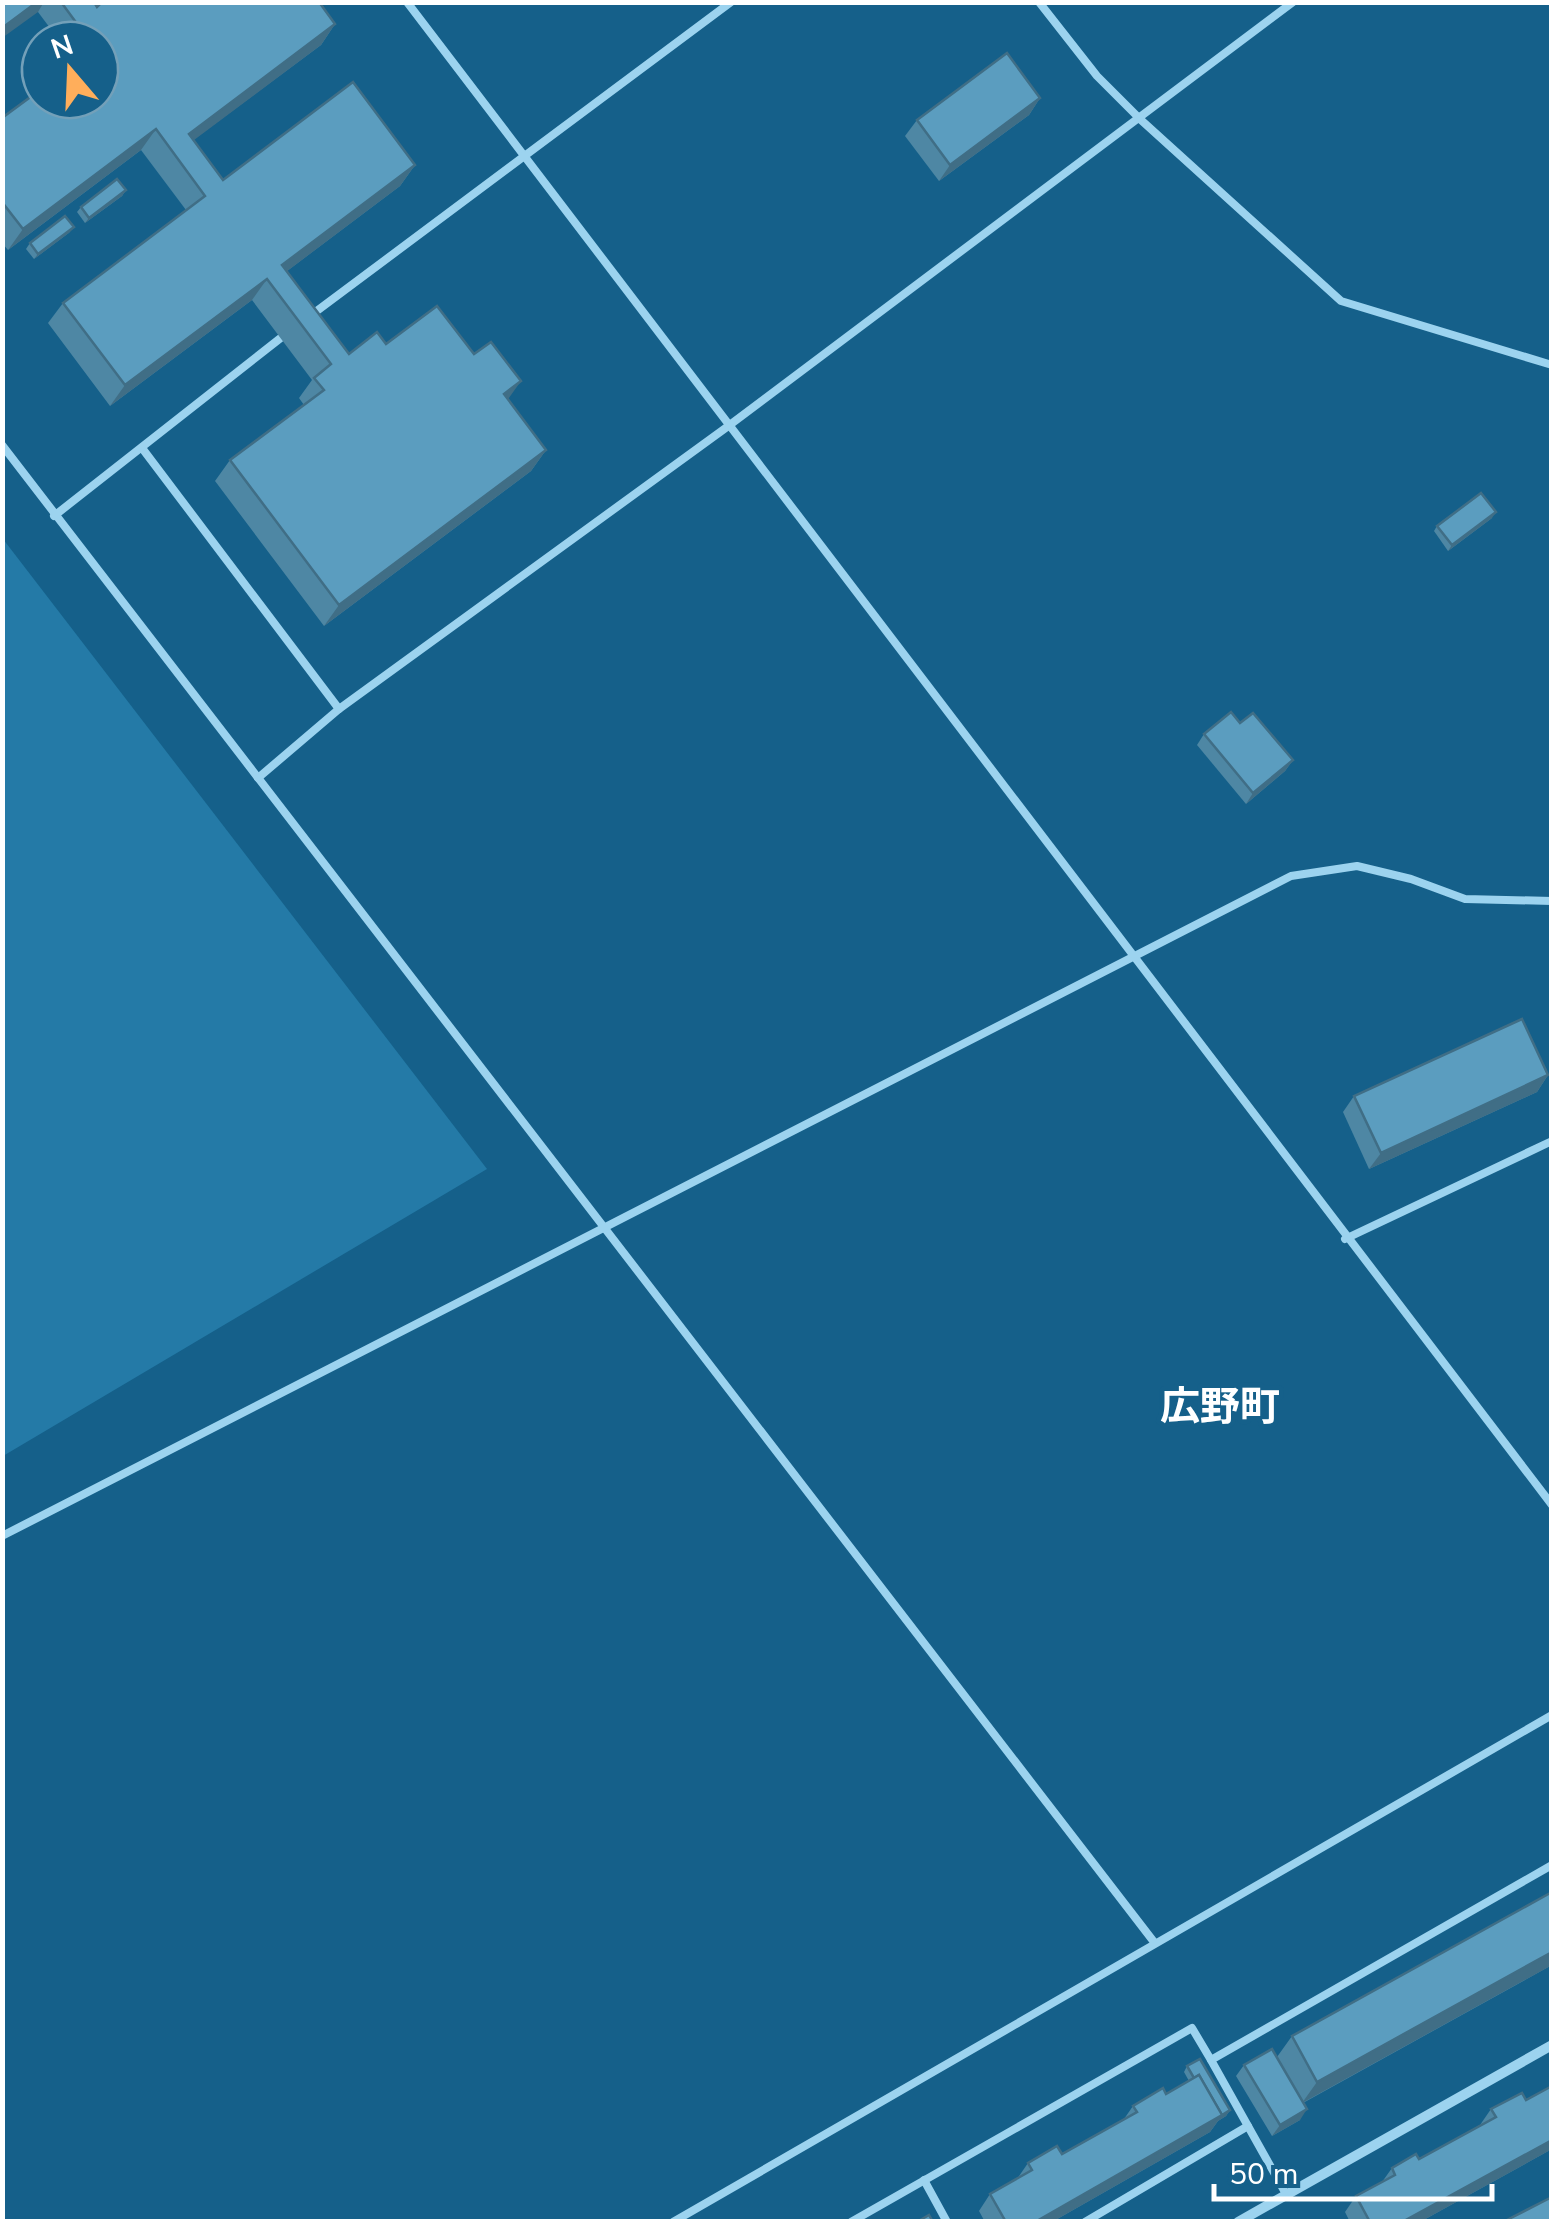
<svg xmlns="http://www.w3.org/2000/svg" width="1554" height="2224" font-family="'Nunito Sans','Noto Sans JP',sans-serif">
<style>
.green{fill:#247aa7}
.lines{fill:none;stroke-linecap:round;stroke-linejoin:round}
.service{stroke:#9cd3ef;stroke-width:8}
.minor{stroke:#9cd3ef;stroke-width:10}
.wall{fill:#4e87a4}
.shaded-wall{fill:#406e86}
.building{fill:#5b9dbf;stroke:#406e86;stroke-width:2.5}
.labels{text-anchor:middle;stroke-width:10;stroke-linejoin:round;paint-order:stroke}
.quarter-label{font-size:40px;font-weight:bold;fill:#fff;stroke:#15608a}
</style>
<rect width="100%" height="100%" fill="#15608a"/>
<polygon class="green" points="3,539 487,1169 3,1456 2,1456"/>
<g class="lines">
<g class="service">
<polyline points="407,2 1552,1505"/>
<polyline points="1039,2 1097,76 1141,120 1341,301 1552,365"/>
<polyline points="310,316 731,2"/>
<polyline points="2,445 1154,1942"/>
<polyline points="142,448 339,709"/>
<polyline points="54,516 287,333"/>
<polyline points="258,778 339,709 727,427 1293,2"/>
<polyline points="1345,1239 1552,1141"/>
<polyline points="2,1536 1291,876 1357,866 1411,879 1465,899 1552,901"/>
<polyline points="924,2180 947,2222"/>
<polyline points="1286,2194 1211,2060 1552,1865"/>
<polyline points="673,2222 1552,1715"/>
<polyline points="851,2222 1192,2028 1211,2060"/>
<polyline points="1085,2222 1248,2126"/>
</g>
<polyline class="minor" points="1238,2222 1552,2045"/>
</g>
<g class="wall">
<polygon points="2,2 94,2 97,7 335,24 321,45 193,140 223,180 415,165 400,186 287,271 349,354 386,344 508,400 546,450 531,471 324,626 215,481 230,460 304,405 299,398 312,380 252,300 110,406 48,323 63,303 186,210 141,150 8,250 2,243 2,118 100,100 100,40 59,40 38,12"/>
<polygon points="1040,98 1029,115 939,181 905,136 917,120"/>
<polygon points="126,190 122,196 85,223 77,212 81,207"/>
<polygon points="70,232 34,259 26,249 30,243"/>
<polygon points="1492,518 1448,551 1434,531 1437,526"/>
<polygon points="1240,723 1293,760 1285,771 1246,804 1197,745 1204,734"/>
<polygon points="1548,1075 1537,1092 1369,1169 1343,1112 1354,1096"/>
<polygon points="1552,1892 1552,1965 1303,2103 1300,2120 1272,2136 1236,2076 1244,2065 1277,2057 1292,2036"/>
<polygon points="1187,2066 1230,2110 1226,2116 1218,2121 1210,2132 1052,2222 985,2222 979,2211 990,2194 1017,2179 1028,2163 1062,2154 1124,2119 1133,2106 1166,2094 1189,2081 1184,2072"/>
<polygon points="1491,2109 1552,2149 1420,2222 1350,2222 1345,2212 1356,2196 1382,2182 1392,2168 1419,2159 1480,2125"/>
</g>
<g class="shaded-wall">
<polygon points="37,2 44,2 38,12 2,38 2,28"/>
<polygon points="335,24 321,45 174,155 189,134"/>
<polygon points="1040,98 1029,115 939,181 950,165"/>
<polygon points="156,129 141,150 8,250 23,229"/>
<polygon points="415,165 400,186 270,284 282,265"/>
<polygon points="126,190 122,196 85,223 89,218"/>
<polygon points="74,227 70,232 34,259 38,254"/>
<polygon points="267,279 252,300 110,406 125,385"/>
<polygon points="521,381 506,402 504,394"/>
<polygon points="546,450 531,471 324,626 339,605"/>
<polygon points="1496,512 1492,518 1448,551 1452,545"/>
<polygon points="1293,760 1285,771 1246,804 1253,793"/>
<polygon points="1548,1075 1537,1092 1369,1169 1381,1153"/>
<polygon points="1552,1952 1552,1965 1302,2103 1317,2082"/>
<polygon points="1307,2109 1300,2120 1272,2136 1280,2125"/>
<polygon points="1230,2110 1226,2116 1218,2121 1210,2132 1052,2222 1035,2222"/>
<polygon points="1552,2140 1552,2149 1420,2222 1402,2222"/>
</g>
<g class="building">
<polygon points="2,2 37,2 2,28"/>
<polygon points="61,2 94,2 97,7 102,2 319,2 335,24 189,134 223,180 353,82 415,165 282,265 349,354 377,332 386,344 437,306 474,354 491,342 521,381 504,394 546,450 339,605 230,460 324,390 314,378 331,364 267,279 125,385 63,303 205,196 156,129 23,229 2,202 2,118 40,90 40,100 100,100 100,40 89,40"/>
<polygon points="1007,53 1040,98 950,165 917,120"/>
<polygon points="117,179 126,190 89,218 81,207"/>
<polygon points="65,216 74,227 38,254 30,243"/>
<polygon points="1481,493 1496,512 1452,545 1437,526"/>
<polygon points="1231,712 1240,723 1253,713 1293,760 1253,793 1204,734"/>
<polygon points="1522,1019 1548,1075 1381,1153 1354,1096"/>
<polygon points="1552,1892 1552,1952 1317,2082 1292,2036"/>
<polygon points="1272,2049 1307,2109 1280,2125 1244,2065"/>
<polygon points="1200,2059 1230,2110 1222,2115 1199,2075 1194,2078 1187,2066"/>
<polygon points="1199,2075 1222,2115 1035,2222 1006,2222 990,2194 1032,2170 1028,2163 1057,2146 1062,2154 1137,2112 1133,2106 1163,2088 1166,2094"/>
<polygon points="1552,2086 1552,2140 1402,2222 1370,2222 1356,2196 1395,2175 1392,2168 1416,2154 1419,2159 1496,2117 1491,2109 1522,2093 1526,2100"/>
<polygon points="1550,2198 1552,2201 1552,2222 1503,2222"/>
<polygon points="929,2215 933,2222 917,2222"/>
</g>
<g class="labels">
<g class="quarter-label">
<text x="1220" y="1420">広野町</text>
</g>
</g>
<rect width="1554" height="2224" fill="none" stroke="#ffffff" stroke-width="10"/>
<g transform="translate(70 70) rotate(341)"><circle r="48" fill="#15608a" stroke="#73a0b9" stroke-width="2.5"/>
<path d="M0-8L18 38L0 25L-18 38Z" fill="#ffae5b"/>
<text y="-15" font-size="28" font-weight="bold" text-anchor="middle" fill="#ffffff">N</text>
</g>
<path d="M1214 2184v15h278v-15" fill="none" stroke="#ffffff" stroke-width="5"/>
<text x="1229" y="2184" font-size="30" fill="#ffffff" stroke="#15608a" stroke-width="8" paint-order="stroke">50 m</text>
</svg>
